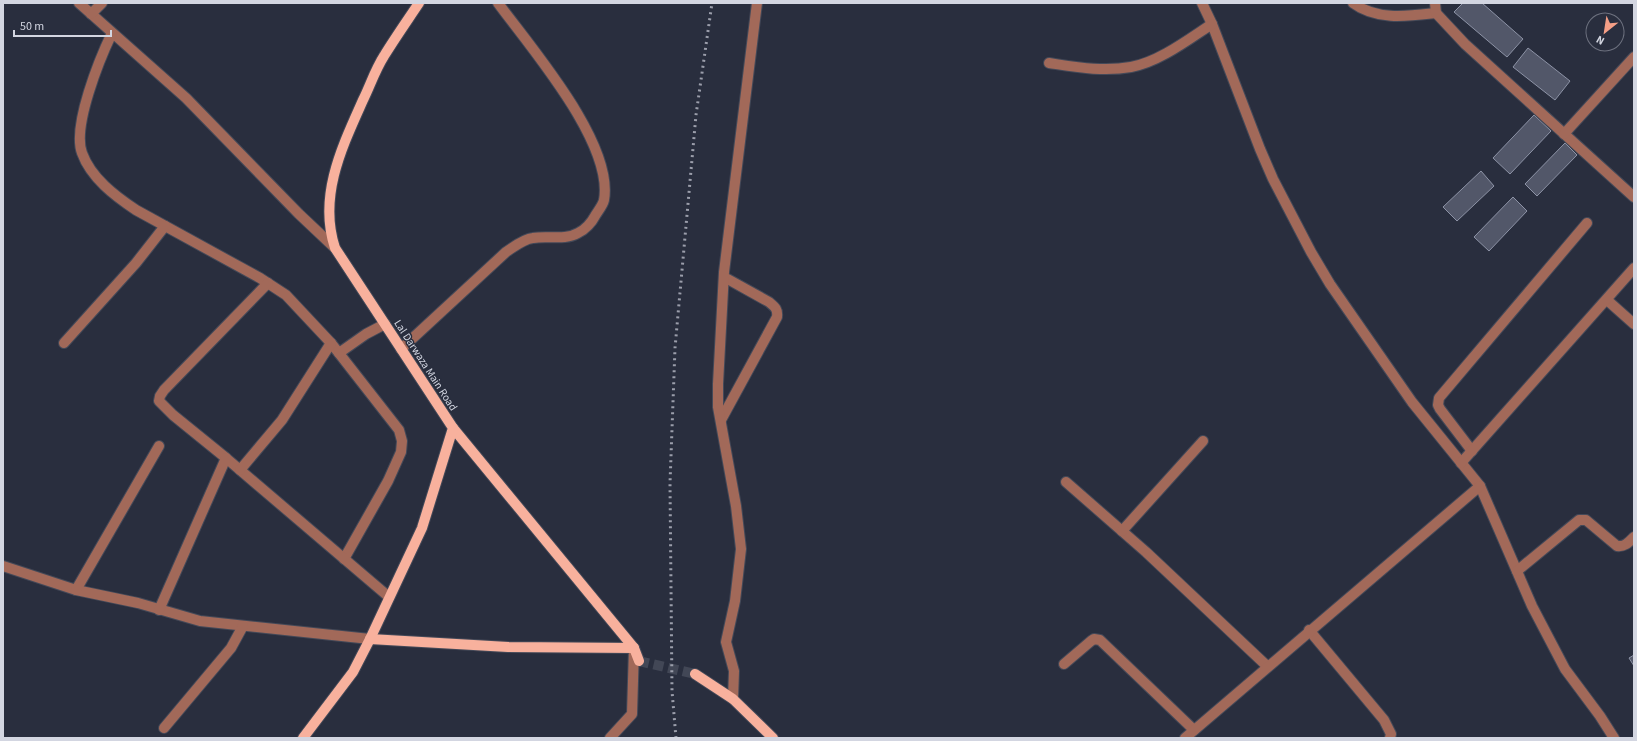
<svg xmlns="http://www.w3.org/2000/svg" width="1637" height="741" font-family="'Source Sans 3',sans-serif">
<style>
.building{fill:#525769;stroke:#8d93a6}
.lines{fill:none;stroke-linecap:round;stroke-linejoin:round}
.major-tunnel{stroke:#424756;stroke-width:10;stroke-dasharray:10 5;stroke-linecap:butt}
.minor-casing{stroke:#444958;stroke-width:12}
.major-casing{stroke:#444958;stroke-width:12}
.minor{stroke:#a26959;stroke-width:10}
.major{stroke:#f8b19d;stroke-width:10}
.rail{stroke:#9b9eab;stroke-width:3;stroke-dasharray:2 4;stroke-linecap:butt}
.labels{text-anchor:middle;stroke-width:3;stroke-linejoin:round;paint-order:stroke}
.street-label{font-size:11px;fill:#d3d6e1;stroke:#292e3e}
</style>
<rect width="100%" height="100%" fill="#292e3e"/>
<g class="building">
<polygon points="1463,3 1482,3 1523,39 1507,57 1454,12"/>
<polygon points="1528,48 1570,81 1555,100 1513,67"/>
<polygon points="1534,115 1551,131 1510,174 1493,158"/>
<polygon points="1565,143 1577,155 1537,196 1525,184"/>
<polygon points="1481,171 1494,186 1457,221 1443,207"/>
<polygon points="1513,197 1527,211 1489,251 1474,237"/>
<polygon points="1634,655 1634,666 1629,658"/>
</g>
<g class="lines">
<polyline class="major-tunnel" points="639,661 695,674"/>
<g class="minor-casing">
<g id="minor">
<polyline points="79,3 186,98 299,214 335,248"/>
<polyline points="1202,3 1212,24 1260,149 1273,179 1311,252 1330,284 1412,402 1480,486 1532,606 1565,669 1600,716 1614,738"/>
<path d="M 1353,3 C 1377,21 1409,16 1436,13"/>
<polyline points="1435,3 1436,13 1465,44 1634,197"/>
<polyline points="91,14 102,3"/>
<path d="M 112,33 C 100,58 72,126 82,153 C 91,178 115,196 136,210 L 260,278 L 286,295 L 331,343 L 399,430 L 402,441 L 401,452 L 388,481 L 344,559"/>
<path d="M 1049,63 C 1076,67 1103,72 1131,67 C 1159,62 1189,39 1212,24"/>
<polyline points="1564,134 1634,57"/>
<polyline points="268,283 164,390 160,396 159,401 173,415 226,458 389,597"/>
<polyline points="1607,300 1634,324"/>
<polyline points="64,343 136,263 165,226"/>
<path d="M 401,349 L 506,252 C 514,247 523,239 533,238 C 548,235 564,241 578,233 C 585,230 592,222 595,216 C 598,211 603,205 604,200 C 614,143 531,48 498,3"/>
<polyline points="339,353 366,334 385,324"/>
<path d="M 721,420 L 777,317 C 778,309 775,307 769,302 L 724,277"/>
<polyline points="1472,451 1440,409 1438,405 1439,398 1587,223"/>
<polyline points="1461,463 1634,268"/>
<polyline points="240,470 282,420 331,343"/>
<polyline points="1066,482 1146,552 1267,666"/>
<polyline points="1122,531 1203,441"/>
<polyline points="3,566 76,590 138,603 200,621 370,639"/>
<path d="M 1517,571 L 1579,520 L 1586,520 L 1617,546 C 1625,547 1629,542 1634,537"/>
<polyline points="76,590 159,446"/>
<polyline points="159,610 226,458"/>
<polyline points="1309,630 1384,720 1391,734 1390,738"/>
<polyline points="1064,664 1091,641 1094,639 1100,640 1194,730"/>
<polyline points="733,699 734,671 726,642 735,601 741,549 736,506 718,407 718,384 724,272 757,3"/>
<polyline points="164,728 231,648 243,626"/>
<polyline points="610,738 632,714 634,648"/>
<polyline points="1185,738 1480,486"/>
</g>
</g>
<g class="major-casing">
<g id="major">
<polyline points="453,428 634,648"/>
<polyline points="370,639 508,647 634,648 639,661"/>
<polyline points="695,674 733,699 773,738"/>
<path d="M 303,738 L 353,672 L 370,639 L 422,528 L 453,428 L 335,248 C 318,196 342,147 363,100 C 370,86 375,70 384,56 C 395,38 407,21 419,3"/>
</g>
</g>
<use href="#minor" class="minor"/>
<use href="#major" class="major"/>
<polyline class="rail" points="676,738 672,691 670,483 675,348 696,115 712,3"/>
</g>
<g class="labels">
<g class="street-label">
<text transform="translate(426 365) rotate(57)" y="4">Lal Darwaza Main Road</text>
</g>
</g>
<rect width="1637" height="741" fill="none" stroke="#d3d6e1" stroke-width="8"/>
<g transform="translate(1605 32) rotate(210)"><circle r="19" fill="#292e3e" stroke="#6d717f"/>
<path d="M0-3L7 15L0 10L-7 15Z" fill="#f49e86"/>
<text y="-6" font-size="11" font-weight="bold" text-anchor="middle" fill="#d3d6e1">N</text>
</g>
<path d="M14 30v6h97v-6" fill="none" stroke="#d3d6e1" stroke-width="2"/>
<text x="20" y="30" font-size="12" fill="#d3d6e1" stroke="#292e3e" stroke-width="3" paint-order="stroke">50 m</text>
</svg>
